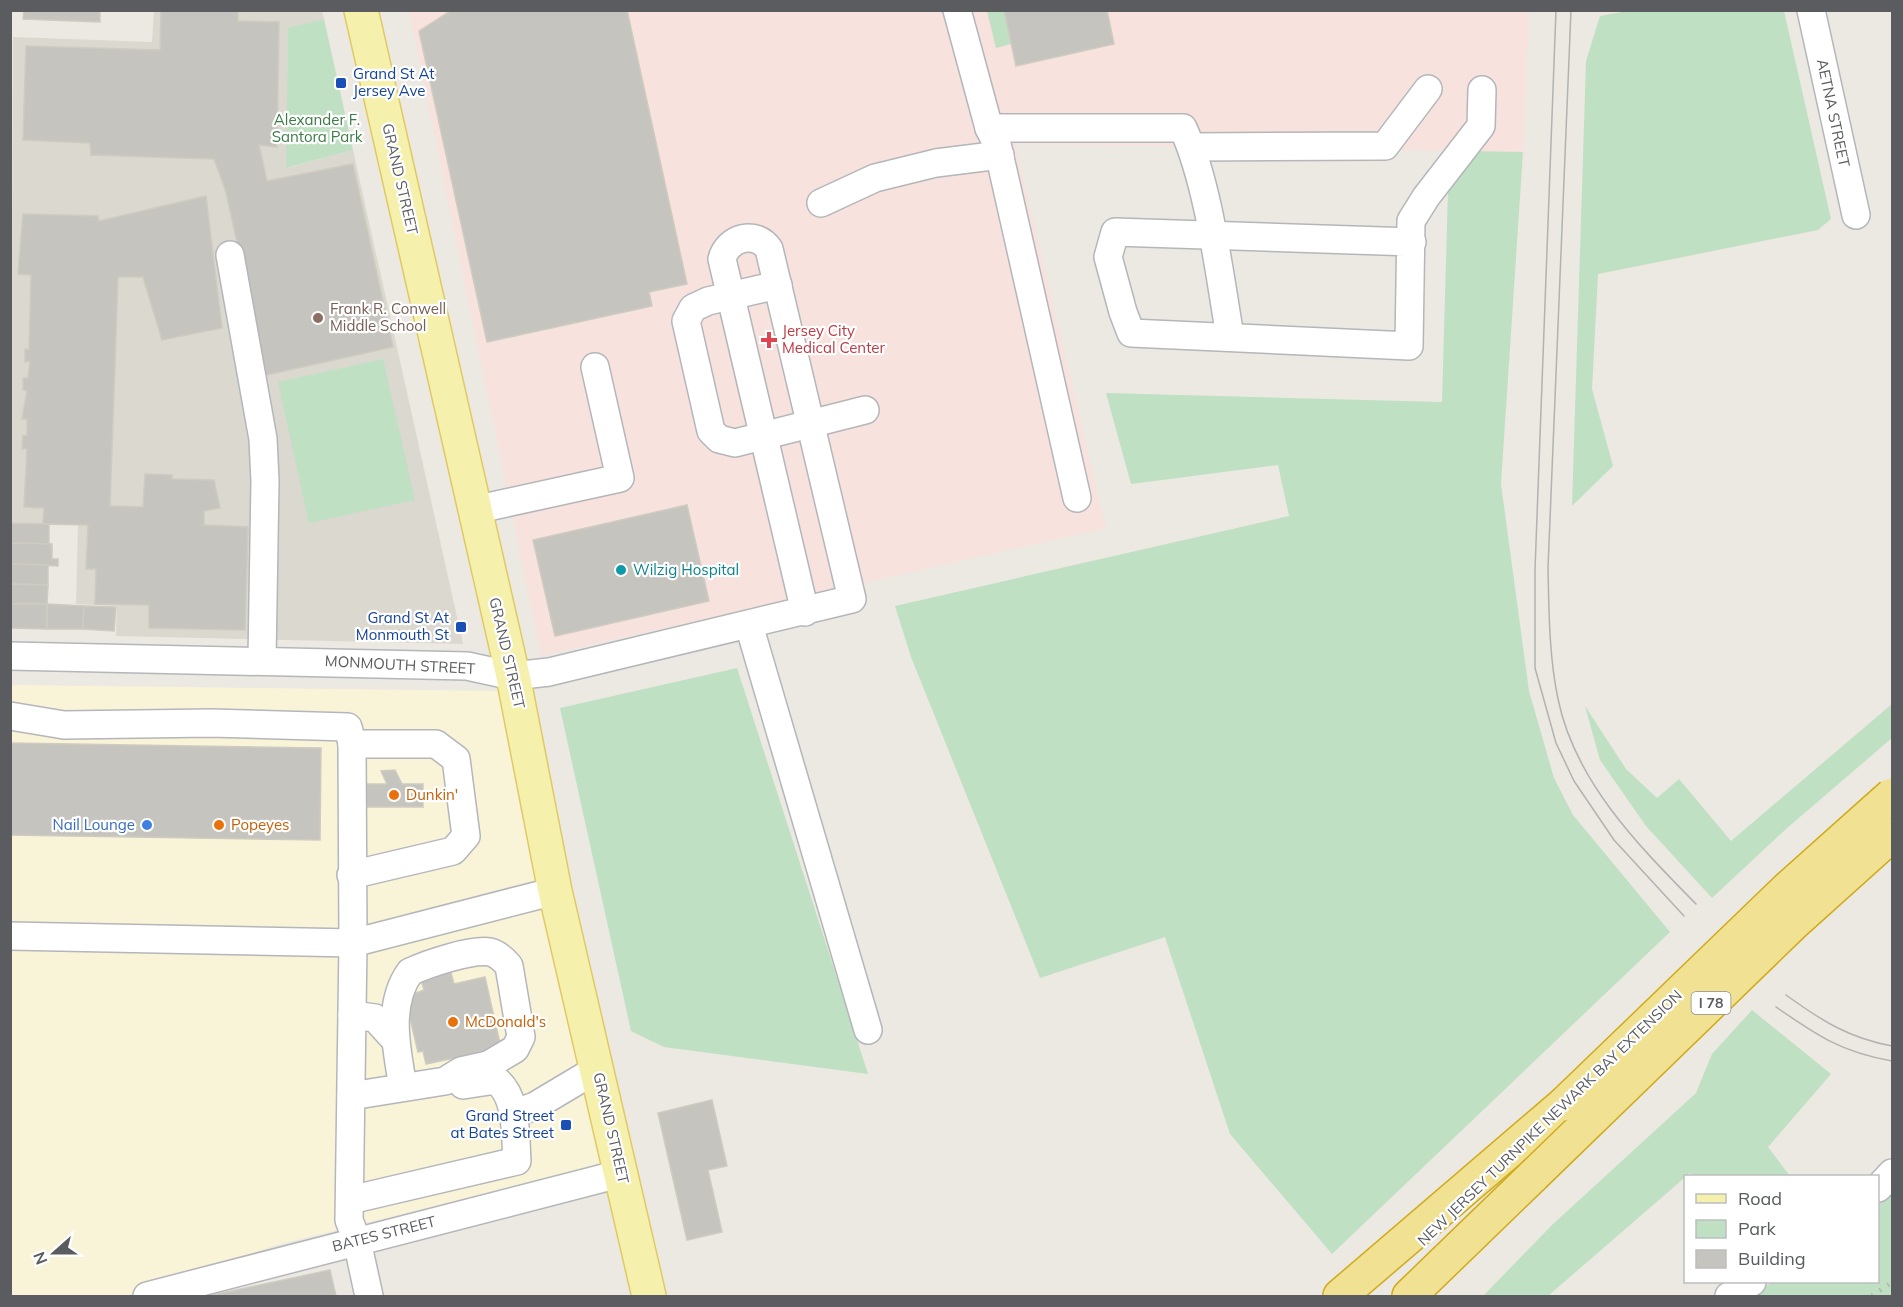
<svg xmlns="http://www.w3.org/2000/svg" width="1903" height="1307" font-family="Mulish,sans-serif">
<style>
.commercial{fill:#f9f4d8}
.education{fill:#dad8cf}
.medical{fill:#f7e2de}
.green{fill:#c0e0c3}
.building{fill:#c6c4be;stroke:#cecbc0;stroke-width:1.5}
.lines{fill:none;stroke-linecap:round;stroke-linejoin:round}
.minor-casing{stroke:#b4b6ba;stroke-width:30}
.major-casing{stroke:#e0c965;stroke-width:36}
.highway-casing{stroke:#d1aa1a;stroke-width:36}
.minor{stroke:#fff;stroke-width:27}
.major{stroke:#f5f0ac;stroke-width:33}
.highway{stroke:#f0e193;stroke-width:33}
.tram{stroke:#b1b2b2;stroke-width:1.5}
.rail{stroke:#b1b2b2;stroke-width:4.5;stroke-dasharray:1.5 8;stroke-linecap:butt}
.highway-bridge-casing{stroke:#d1aa1a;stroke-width:36;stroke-linecap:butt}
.highway-bridge{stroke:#f0e193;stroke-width:33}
.transit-dot{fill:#1a4fb4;stroke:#fff;stroke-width:2}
.education-dot{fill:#8d6e63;stroke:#fff;stroke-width:2}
.health-dot{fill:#e0444e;stroke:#fff;stroke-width:2}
.culture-dot{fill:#0f9aa8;stroke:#fff;stroke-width:2}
.food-dot{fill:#e8710a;stroke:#fff;stroke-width:2}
.shop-dot{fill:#3f7fe0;stroke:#fff;stroke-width:2}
.labels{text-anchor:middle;stroke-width:4.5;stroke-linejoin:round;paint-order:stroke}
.shield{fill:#fff;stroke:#8c8d90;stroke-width:1.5}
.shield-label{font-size:14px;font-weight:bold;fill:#5a5c60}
.transit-label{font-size:15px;fill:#164399;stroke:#fff;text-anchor:end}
.street-label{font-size:15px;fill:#5a5c60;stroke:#fff}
.park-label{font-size:15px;fill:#3d7b46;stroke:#fff}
.education-label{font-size:15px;fill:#785e54;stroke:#fff;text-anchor:start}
.health-label{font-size:15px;fill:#be3a42;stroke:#fff;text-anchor:start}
.culture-label{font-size:15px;fill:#0d838f;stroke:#fff;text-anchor:start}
.food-label{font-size:15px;fill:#c56008;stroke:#fff;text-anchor:start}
.shop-label{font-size:15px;fill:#366cbe;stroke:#fff;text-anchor:end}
</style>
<rect width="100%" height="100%" fill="#ebe9e1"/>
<polygon class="commercial" points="11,685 498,691 604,1164 277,1245 125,1296 11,1296"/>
<polygon class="education" points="154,11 322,11 324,19 288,29 287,168 353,150 463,644 116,636 117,606 76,604 78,525 11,522 13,37 152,42"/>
<polygon class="medical" points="409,11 1529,11 1523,152 1015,144 1106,528 541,656"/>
<g class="green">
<polygon points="987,11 1004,11 1011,44 996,48"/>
<polygon points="1627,11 1784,11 1831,219 1818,230 1598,274 1592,389 1613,466 1572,506 1586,61 1600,16"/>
<polygon points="324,19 353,150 286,168 288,28"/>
<polygon points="1472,151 1523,152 1501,484 1529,691 1554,778 1573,815 1670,932 1332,1254 1230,1134 1165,937 1040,978 911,657 895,606 1289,516 1278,465 1131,484 1106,393 1442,402 1448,190"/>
<polygon points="383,359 415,500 309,523 278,382"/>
<polygon points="737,668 868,1074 664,1047 631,1031 560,708"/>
<polygon points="1892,704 1892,738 1786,829 1712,898 1646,826 1600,760 1585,706 1626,769 1657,798 1679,779 1731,841"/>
<polygon points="1752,1010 1831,1074 1768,1147 1790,1176 1693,1176 1690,1173 1548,1296 1483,1296 1552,1225 1696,1093 1712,1054"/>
<polygon points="1892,1192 1892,1296 1752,1296 1772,1282 1878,1282 1878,1203"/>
</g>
<g class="building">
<polygon points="24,10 100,10 100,22 23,19"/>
<polygon points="161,10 238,10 238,21 279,22 277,147 259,145 267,181 353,164 393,347 266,375 226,192 214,159 91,155 90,143 23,140 26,46 160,50"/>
<polygon points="452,10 627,10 687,284 649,292 652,306 487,342 419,31"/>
<polygon points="1004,10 1107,10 1114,44 1016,66"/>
<polygon points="206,196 222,328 162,340 143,277 118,277 110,506 143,507 145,474 172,475 172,479 214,480 220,508 204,511 204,525 248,527 245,630 149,628 149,605 95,604 96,569 86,569 88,525 43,524 44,508 24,507 27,448 22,449 23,435 27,436 27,419 22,419 27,391 23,390 23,378 28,378 30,361 25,362 25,349 29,350 31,275 18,274 23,214 98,216 99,221"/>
<polygon points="687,505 709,601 555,636 533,540"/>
<polygon points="11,523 49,524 49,544 11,543"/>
<polygon points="11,543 52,544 52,559 58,559 58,566 11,564"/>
<polygon points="11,564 48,565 48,585 10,584"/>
<polygon points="10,584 48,585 47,604 10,604"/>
<polygon points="10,604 47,604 47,629 10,628"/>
<polygon points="47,604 84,606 83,629 47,629"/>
<polygon points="84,606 116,607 114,631 83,629"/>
<polygon points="10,743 321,748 320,840 10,835"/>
<polygon points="395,770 402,784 423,784 423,807 365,807 365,784 387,784 381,771"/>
<polygon points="451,973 454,984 485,977 501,1048 426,1064 423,1051 418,1052 405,997 424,990 421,980"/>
<polygon points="712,1100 727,1166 708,1170 722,1232 687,1240 658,1113"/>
<polygon points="330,1270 336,1296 208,1296"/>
</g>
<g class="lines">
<g class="minor-casing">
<g id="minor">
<polyline points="957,10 989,128 997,144 1077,498"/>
<polyline points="1811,10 1856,215"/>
<path d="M 989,128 L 1183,128 C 1209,186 1219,272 1230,336"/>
<polyline points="1192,147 1385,146 1428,89"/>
<polyline points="821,203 875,178 936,163 1000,155"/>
<polyline points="1412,242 1115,232 1108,257 1123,312 1131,333 1409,346 1411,221 1426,197 1481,126 1482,90"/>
<polyline points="230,255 263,439 265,481 262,660"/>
<polyline points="778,285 708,301 693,308 686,321 711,431 719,439 735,443 865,410"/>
<polyline points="474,510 620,478 595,367"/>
<polyline points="749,625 868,1030"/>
<path d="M 10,656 L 467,666 L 513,676 L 549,672 L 852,599 L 769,249 C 756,230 728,237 722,259 L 805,612"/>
<polyline points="10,716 64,725 211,723 348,727 352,744 353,943 555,891"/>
<polyline points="351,875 453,851 466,836 456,759 436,744 352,744"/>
<polyline points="10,936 353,943 349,1220 357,1241 369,1296"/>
<polyline points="352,1015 375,1018 395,1040"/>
<path d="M 351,1096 L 445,1081 L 461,1071 L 488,1065 L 515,1049 L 521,1037 L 509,966 C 504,960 498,954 490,952 C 471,949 427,964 410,972 C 386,1005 397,1051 403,1087"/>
<polyline points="513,1114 535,1106 597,1069"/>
<polyline points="1878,1188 1892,1173"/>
<path d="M 350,1200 L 517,1161 C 515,1135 518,1097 496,1080 L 463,1085"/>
<polyline points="147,1296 623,1173"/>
<polyline points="1729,1296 1752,1282"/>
</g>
</g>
<g class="major-casing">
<polyline id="major" points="361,10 513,676 555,891 649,1296"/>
</g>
<g class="highway-casing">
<g id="highway">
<polyline points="1340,1296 1564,1104"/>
<polyline points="1409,1296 1534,1175"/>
</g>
</g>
<use href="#minor" class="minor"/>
<use href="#major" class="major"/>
<use href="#highway" class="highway"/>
<g class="tram">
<polyline points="1556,10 1535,570 1535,668 1556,743 1574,781 1614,840 1684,916"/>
<path d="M 1571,10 L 1548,568 C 1549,612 1549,656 1558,699 C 1575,782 1639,846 1696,904"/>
<path d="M 1786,995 C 1822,1021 1849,1038 1892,1046"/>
<path d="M 1776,1007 C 1818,1036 1841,1052 1892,1061"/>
</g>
<polyline class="rail" points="1872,1296 1892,1282"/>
<g class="highway-bridge-casing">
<g id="highway-bridge">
<polyline points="1564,1104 1789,887 1892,795"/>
<polyline points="1534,1175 1794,923 1892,835"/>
</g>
</g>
<use href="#highway-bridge" class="highway-bridge"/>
</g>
<g class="transit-dot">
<rect x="335" y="77" width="12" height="12" rx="3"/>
<rect x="455" y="621" width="12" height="12" rx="3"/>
<rect x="560" y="1119" width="12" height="12" rx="3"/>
</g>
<circle class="education-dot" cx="318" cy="318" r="6"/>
<path class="health-dot" d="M766 331h6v6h6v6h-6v6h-6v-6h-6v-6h6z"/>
<circle class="culture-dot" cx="621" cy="570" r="6"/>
<g class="food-dot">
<circle cx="394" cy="795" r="6"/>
<circle cx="219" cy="825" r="6"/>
<circle cx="453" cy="1022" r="6"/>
</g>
<circle class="shop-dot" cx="147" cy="825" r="6"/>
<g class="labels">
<rect class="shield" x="1691.5" y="992" width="39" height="22" rx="4.5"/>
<g class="shield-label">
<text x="1711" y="1008">I 78</text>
</g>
<g class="transit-label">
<text x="353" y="79" text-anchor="start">Grand St At<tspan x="353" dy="17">Jersey Ave</tspan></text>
<text x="449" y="623">Grand St At<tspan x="449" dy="17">Monmouth St</tspan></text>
<text x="554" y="1121">Grand Street<tspan x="554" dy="17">at Bates Street</tspan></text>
</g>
<g class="street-label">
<text transform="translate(1833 113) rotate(78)" y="5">AETNA STREET</text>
<text transform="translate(400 179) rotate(77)" y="5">GRAND STREET</text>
<text transform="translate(507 653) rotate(77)" y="5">GRAND STREET</text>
<text transform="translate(400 665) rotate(3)" y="5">MONMOUTH STREET</text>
<text transform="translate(1550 1118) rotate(-44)" y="5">NEW JERSEY TURNPIKE NEWARK BAY EXTENSION</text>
<text transform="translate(611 1128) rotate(77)" y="5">GRAND STREET</text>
<text transform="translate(384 1234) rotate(-14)" y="5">BATES STREET</text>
</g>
<g class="park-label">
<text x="317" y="125">Alexander F.<tspan x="317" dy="17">Santora Park</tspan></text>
</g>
<g class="education-label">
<text x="330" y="314">Frank R. Conwell<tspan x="330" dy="17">Middle School</tspan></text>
</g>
<g class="health-label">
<text x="782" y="336">Jersey City<tspan x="782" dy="17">Medical Center</tspan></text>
</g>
<g class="culture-label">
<text x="633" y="575">Wilzig Hospital</text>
</g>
<g class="food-label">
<text x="406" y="800">Dunkin'</text>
<text x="231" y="830">Popeyes</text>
<text x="465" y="1027">McDonald's</text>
</g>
<g class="shop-label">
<text x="135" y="830">Nail Lounge</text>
</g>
</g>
<rect width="1903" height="1307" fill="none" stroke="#5a5c60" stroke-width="24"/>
<rect x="1684" y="1175" width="195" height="108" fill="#ffffff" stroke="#bdbebf" stroke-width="1.5"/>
<rect x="1696" y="1194" width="30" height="9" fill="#f5f0ac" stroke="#bdbebf" stroke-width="1.5"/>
<text x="1738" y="1205" font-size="18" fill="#5a5c60">Road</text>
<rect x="1696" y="1220" width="30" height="18" fill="#c0e0c3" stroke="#bdbebf" stroke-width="1.5"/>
<text x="1738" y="1235" font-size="18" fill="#5a5c60">Park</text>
<rect x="1696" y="1250" width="30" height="18" fill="#c6c4be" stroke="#bdbebf" stroke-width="1.5"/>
<text x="1738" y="1265" font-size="18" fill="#5a5c60">Building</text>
<g transform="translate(54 1253) rotate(249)" stroke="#ffffff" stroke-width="4.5" paint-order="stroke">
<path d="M0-4.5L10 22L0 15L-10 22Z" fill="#5a5c60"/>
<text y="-9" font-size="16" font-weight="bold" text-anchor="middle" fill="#5a5c60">N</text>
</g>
</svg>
